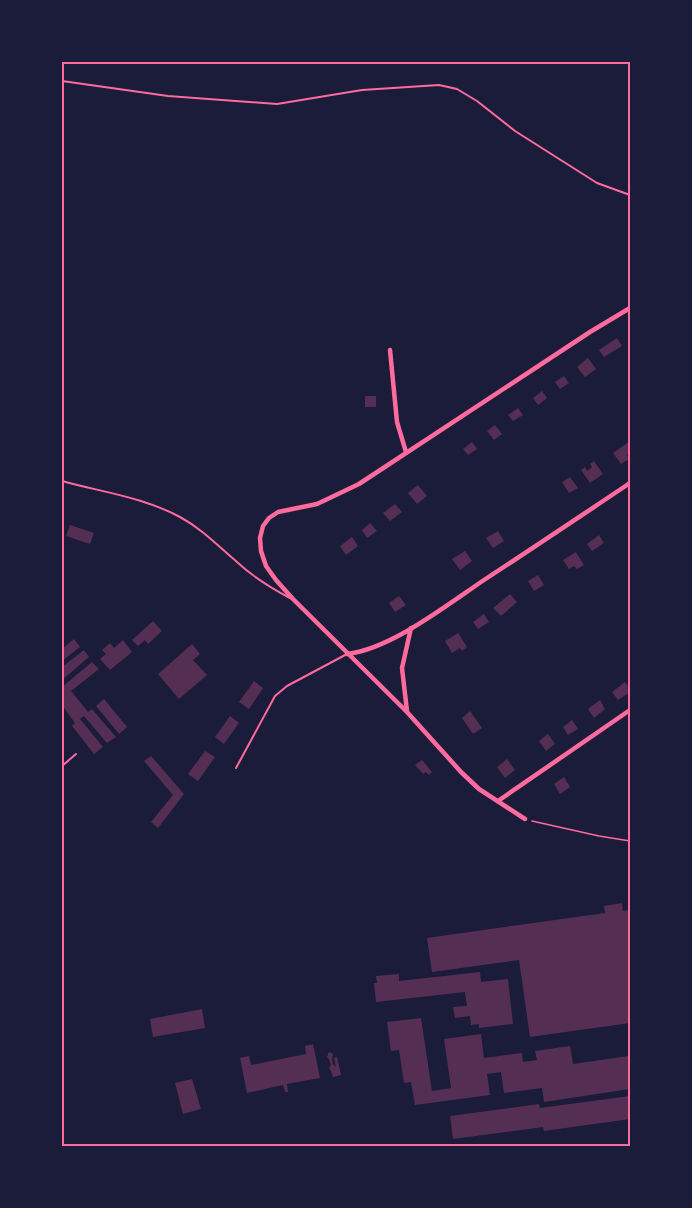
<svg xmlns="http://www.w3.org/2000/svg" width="692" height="1208" font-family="Lato,sans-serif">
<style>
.building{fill:#542f53}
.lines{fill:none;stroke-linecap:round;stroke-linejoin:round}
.path{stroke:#ff6b9d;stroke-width:1.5}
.service{stroke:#ff6b9d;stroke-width:2}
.minor{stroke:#ff6b9d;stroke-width:4.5}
.neatline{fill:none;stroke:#ff6b9d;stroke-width:2}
</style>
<rect width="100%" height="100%" fill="#1b1b3a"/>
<g class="building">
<polygon points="617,338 622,346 604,357 599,350"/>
<polygon points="588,358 596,369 585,377 577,367"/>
<polygon points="564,376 569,383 560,389 555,382"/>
<polygon points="542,391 547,398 538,405 533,398"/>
<rect x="365" y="396" width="11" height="11"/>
<polygon points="518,408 523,415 513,421 508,415"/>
<polygon points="495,425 502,434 494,440 487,431"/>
<polygon points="630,441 630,452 627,455 629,459 621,464 613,453"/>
<polygon points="472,442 477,449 468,455 463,449"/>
<polygon points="594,461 603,474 590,483 581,470 585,467 587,471 591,468 592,467 590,464"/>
<polygon points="570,477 578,488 569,493 562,482"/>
<polygon points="418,485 427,496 417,504 408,493"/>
<polygon points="395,504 402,512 390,521 383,513"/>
<polygon points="370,523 377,531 367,538 362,530"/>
<polygon points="70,525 94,533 90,544 66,536"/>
<polygon points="498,531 504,541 493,548 486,538"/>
<polygon points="599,535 604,543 592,551 587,544"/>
<polygon points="352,537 358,546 346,555 340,546"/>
<polygon points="465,551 472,561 460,570 452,559"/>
<polygon points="576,552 584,565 577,569 574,566 569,569 563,560"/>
<polygon points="538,575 544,585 534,591 528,581"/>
<polygon points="510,594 517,602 501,616 493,608"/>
<polygon points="399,596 406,605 395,612 389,603"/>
<polygon points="484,614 489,622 478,629 473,622"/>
<polygon points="153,621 162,631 148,644 145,640 138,646 132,640"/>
<polygon points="458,633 467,647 463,650 461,650 460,648 452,653 445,641"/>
<polygon points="74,639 80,647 62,661 62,649"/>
<polygon points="123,640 132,652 110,670 100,659 106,654 102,650 110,643 114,648"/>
<polygon points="192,644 200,654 193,660 207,675 179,699 158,674"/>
<polygon points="84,650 89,657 62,680 62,667"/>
<polygon points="92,662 99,669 71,691 88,712 92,709 116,737 107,743 84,716 80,719 103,747 94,754 72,726 75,723 62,705 62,687"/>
<polygon points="254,681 263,688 249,709 239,702"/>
<polygon points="625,682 630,689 630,692 618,700 612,692"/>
<polygon points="104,699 127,727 119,734 96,706"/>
<polygon points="600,700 605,709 594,718 588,709"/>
<polygon points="470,711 482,728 473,734 462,718"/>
<polygon points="230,716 239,723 224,744 215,737"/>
<polygon points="572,720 578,729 568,735 563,727"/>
<polygon points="548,734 555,744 546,751 539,741"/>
<polygon points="205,751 215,757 198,781 188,774"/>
<polygon points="151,756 184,794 158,828 151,822 173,795 144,761"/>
<polygon points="507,759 515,770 505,778 497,767"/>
<polygon points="422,760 432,772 429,775 426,772 423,774 415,765"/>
<polygon points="564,777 570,787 560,794 554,784"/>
<polygon points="622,903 623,911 630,910 630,1023 530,1037 519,960 432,972 427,938 605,913 604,906"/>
<polygon points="480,972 481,982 508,979 513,1024 479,1028 479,1024 471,1025 470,1016 455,1018 453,1007 467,1006 465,992 376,1002 374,983 377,983 376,976 399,974 399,981"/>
<polygon points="202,1009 205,1028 153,1037 150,1019"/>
<polygon points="421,1018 432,1091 451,1088 444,1039 481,1034 484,1058 522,1053 523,1062 537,1060 535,1051 570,1046 573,1064 628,1056 630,1071 630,1089 544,1102 542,1088 504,1093 501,1072 487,1074 490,1095 415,1105 411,1082 404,1083 399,1050 391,1051 387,1022"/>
<polygon points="313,1044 320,1078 287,1084 288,1092 285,1092 283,1085 247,1093 240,1058 249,1056 251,1065 306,1054 305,1046"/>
<polygon points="329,1052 333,1054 332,1059 333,1064 336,1067 334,1058 337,1057 341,1075 333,1077 331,1071 329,1068 331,1065 329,1059 327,1057"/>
<polygon points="192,1079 201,1109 183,1114 175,1083"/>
<polygon points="630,1096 630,1119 544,1131 543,1127 453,1139 450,1116 539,1104 540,1108"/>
</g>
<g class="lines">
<polyline class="path" points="532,821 599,836 630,841"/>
<g class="service">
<polyline points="62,81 168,96 277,104 362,90 439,85 457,89 477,101 515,131 597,183 630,195"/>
<path d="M 62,481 C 101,492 143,497 180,517 C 202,529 218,546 237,562 C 253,577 271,588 290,598"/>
<polyline points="62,766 76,754"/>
<polyline points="236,768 275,696 287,686 347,654"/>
</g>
<g class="minor">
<polyline points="390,350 397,422 406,452"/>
<path d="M 347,654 C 391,649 447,605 484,580 C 533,548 582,515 630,483"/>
<polyline points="407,711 402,668 411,628"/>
<polyline points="498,801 630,710"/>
<polyline points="525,819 479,789 461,772 407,712 293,599 276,580 266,566 261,551 260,538 263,526 269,518 278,512 317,504 359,484 590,332 630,308"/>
</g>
</g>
<rect width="692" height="1208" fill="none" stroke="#1b1b3a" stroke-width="126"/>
<rect x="63" y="63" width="566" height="1082" class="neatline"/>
</svg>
